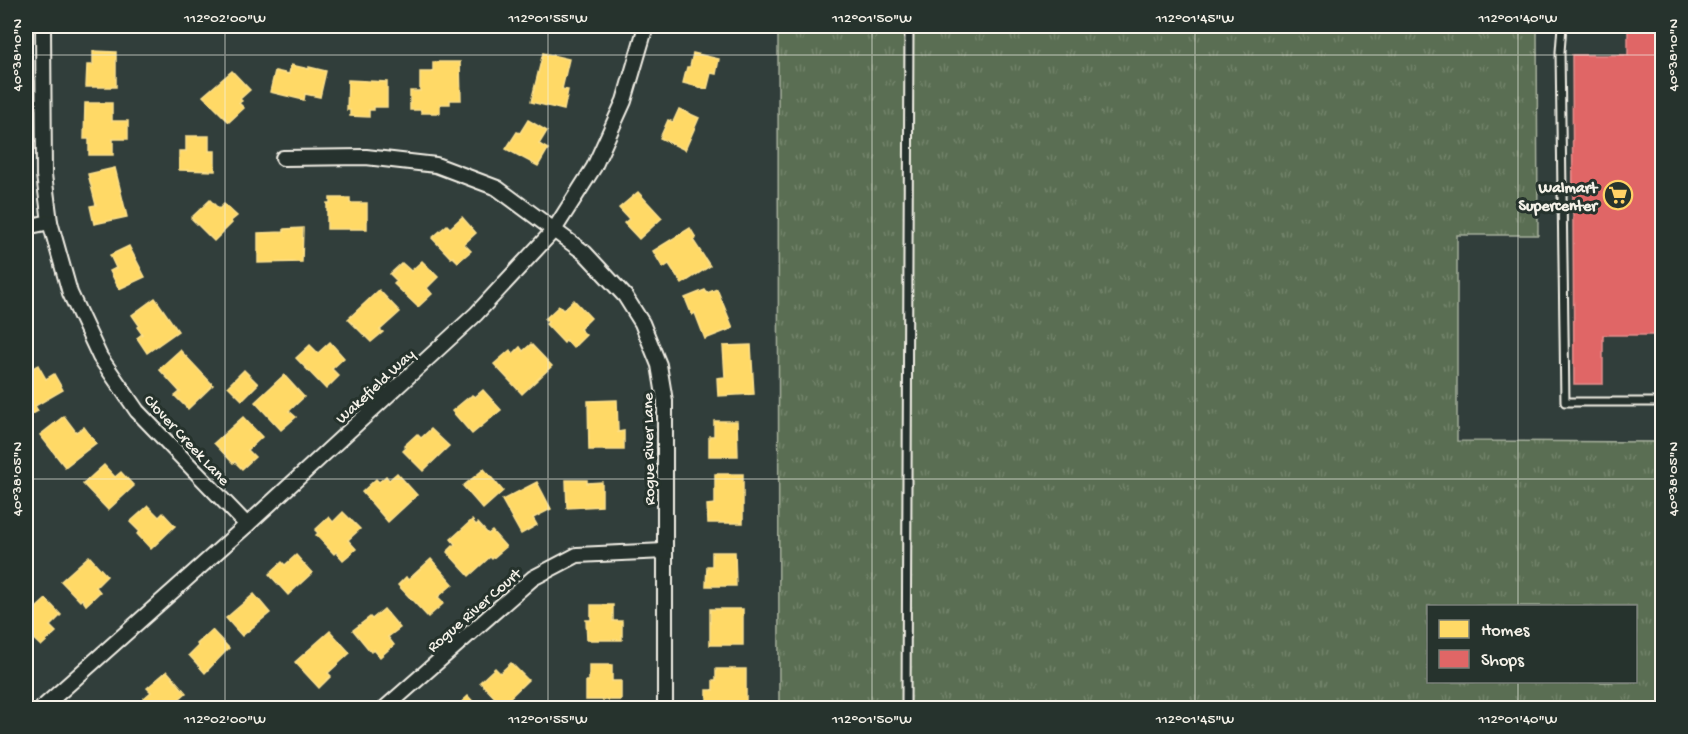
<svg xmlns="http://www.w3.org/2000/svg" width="1688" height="734" font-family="'Gochi Hand',sans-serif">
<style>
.grass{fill:url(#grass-tufts);stroke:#a7b09d;stroke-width:1.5;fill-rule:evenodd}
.homes{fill:#ffd966;stroke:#fce08d;stroke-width:1.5}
.shops{fill:#e06666;stroke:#e6908d;stroke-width:1.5}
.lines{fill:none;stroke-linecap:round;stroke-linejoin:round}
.service-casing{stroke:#f4f1e8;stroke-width:11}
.minor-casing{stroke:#f4f1e8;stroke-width:18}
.service{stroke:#26332d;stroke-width:7}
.minor{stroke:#26332d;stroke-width:14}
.ticks{fill:none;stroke:#f4f1e8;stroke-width:1.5;stroke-opacity:0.45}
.labels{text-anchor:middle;stroke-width:6;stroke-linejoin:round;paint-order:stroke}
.poi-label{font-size:16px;font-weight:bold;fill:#f4f1e8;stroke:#26332d;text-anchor:end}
.street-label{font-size:16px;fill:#f4f1e8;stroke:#26332d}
.neatline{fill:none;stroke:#f4f1e8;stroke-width:2}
.ticks-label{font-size:15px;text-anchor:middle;fill:#f4f1e8}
</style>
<defs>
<pattern id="grass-tufts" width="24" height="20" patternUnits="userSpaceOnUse" patternTransform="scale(1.5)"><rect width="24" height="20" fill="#5a6e52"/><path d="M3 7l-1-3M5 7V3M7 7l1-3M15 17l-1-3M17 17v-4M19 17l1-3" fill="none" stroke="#72836b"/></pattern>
</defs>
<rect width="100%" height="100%" fill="#313e3b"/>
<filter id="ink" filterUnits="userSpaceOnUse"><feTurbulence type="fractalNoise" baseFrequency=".0167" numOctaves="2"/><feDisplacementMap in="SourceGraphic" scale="12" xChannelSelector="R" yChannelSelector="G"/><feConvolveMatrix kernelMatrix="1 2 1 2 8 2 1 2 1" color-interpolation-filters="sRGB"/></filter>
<g filter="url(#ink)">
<path class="grass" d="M 778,26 L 1537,26 L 1538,235 L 1457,235 L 1457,441 L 1662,442 L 1662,708 L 779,708 ZM 1428,606 L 1636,606 L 1636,682 L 1428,682 Z"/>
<g class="homes">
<polygon points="93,51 116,52 116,87 86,87 87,65 93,65"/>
<polygon points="543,53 569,59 562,89 568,90 564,110 531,102"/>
<polygon points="693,53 719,59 716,74 711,73 707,89 683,83 687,67 690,67"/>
<polygon points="433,62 460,62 461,100 450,100 450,104 440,104 440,113 421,113 421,110 410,110 410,91 420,91 420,72 433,72"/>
<polygon points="291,65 309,69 309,67 326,71 320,97 305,94 304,100 270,92 275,71 289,74"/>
<polygon points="232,71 250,90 240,99 242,101 239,103 244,108 229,122 203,96"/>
<polygon points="348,80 387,82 387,107 374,107 374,110 369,110 369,117 350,116 350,110 347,110"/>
<polygon points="85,103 112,103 112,121 128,121 128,139 113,139 113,155 89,155 89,139 84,139"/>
<polygon points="679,109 699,118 685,150 660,138 668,120 673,122"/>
<polygon points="528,120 547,131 539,144 548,149 538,166 506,149 517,132 520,133"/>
<polygon points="186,136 209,136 209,151 215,151 215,171 179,170 179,151 186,151"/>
<polygon points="115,168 127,217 94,224 90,206 96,205 88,174"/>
<polygon points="638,192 662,218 639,239 624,223 629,219 619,208"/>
<polygon points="330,198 350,198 350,203 367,203 367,229 327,229 327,203 330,203"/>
<polygon points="210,200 219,209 224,204 237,216 231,221 232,223 214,241 191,218"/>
<polygon points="462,217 476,233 464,244 471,251 458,262 453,257 451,258 432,238 447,225 450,228"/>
<polygon points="303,228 302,262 258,263 258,233 284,232 284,229"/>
<polygon points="690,228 696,238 693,240 710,266 682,284 669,264 663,268 653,251"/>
<polygon points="129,246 145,277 119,289 110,271 116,268 110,255"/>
<polygon points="422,261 438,277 427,288 432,294 418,307 394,284 397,281 390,274 402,263 411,271"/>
<polygon points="717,289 733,328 705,339 695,313 692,315 685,298 705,290 707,293"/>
<polygon points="379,290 400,312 380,330 383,332 371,342 348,319"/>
<polygon points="155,298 178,331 147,353 137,338 142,334 137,327 139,325 132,315"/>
<polygon points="574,300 591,318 580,329 586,335 573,348 566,340 564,343 546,324 548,322 545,319 559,306 563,310"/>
<polygon points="330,342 344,358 332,369 339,376 326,389 296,358 310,345 318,353"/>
<polygon points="531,344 552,366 522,394 494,364 510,350 513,354 520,347 523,351"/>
<polygon points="751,345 754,394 718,396 717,378 725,377 723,346"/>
<polygon points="180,350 213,385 188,409 175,396 180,392 159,369"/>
<polygon points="38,365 46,379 54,374 63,390 35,406 38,411 29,416 26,411 26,372"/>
<polygon points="244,370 258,384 242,400 228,386"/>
<polygon points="284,375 304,397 289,411 296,417 281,430 255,402"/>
<polygon points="483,390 501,410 472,434 452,411 469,397 470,397 472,395 475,397"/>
<polygon points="617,400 618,432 624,431 624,450 589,450 588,401"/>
<polygon points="64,416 76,432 84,427 96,443 65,467 40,435"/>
<polygon points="243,417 262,437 248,450 255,457 242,469 235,462 233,463 214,443"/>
<polygon points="714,421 737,421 738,456 709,456 709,436 714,436"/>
<polygon points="431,429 449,446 423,471 403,451 406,448 404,446 417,434 421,438"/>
<polygon points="104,465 115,477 121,472 134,486 108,510 83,484"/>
<polygon points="484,469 503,491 483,509 463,486"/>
<polygon points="397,473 417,495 388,522 362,492 376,479 379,482 386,476 389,480"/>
<polygon points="715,474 743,474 743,523 708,523 707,505 715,504"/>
<polygon points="566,480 587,480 587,483 602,482 602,506 567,508"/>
<polygon points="537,482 551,509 533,518 537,525 521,534 502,500"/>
<polygon points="148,506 159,517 163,513 175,526 151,549 137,534 140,532 130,522"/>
<polygon points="343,512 360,529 348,540 356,549 343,560 336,552 334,554 316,535 318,533 315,530 329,517 333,522"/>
<polygon points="472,520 476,525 478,523 488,534 492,531 506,547 492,559 490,557 469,576 447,552 455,544 451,539"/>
<polygon points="712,552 735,552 736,586 706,586 707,566 712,566"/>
<polygon points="296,555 312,573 288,595 269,574 282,562 285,565"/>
<polygon points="89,556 107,576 96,587 100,592 86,605 82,599 80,601 61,581"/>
<polygon points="431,559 453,584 438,597 444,603 428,617 398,585 406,577 408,580"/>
<polygon points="254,594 270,613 242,636 226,618"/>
<polygon points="46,599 61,615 50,626 56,632 41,646 26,632 26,613 32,607 34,610"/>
<polygon points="591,605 613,605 613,621 622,621 622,640 587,640 586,620 591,620"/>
<polygon points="384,609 400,628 388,637 394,645 380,657 374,650 371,652 353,630 370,617 372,619"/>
<rect x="710" y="609" width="33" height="36"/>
<polygon points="212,630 229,648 205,673 189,655 198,646 197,644"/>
<polygon points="330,631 350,653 328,673 331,676 319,688 295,662"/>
<polygon points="511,663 528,680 502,705 480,682 495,668 500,673"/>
<polygon points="589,665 612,665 612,681 621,681 621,700 586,700 586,681 589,681"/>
<polygon points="716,669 746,669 746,708 707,708 707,690 713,690 713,680 716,680"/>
<polygon points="167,671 186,693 171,706 172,708 153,708 144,698 151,692 147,688"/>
<polygon points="468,696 479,708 455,708"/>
</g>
<polygon class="shops" points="1628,26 1662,26 1662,335 1603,335 1603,384 1574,384 1572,55 1628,55"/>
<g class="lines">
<g class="service-casing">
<g id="service">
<polyline points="1562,26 1560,52 1565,402 1662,402"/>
<polyline points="906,708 909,26"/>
</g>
</g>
<g class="minor-casing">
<g id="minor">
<polyline points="43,26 44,175 50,222 70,293 100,357 137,411 247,525"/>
<polyline points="283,158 366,157 436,165 497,188 585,253 625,296 642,323 659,365 665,401 665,708"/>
<polyline points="26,227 50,222"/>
<polyline points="42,708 247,525 476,314 554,230 594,167 624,101 646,26"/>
<polyline points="385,708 533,578 577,555 665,551"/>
</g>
</g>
<use href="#service" class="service"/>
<use href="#minor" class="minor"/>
</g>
</g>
<path class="ticks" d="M 225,26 L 225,708M 548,26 L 548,708M 872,26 L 872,708M 1195,26 L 1195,708M 1518,26 L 1518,606M 26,55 L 1662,55M 26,479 L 1662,479M 1518,682 L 1518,708"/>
<defs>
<g id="supermarket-ring" transform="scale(1.5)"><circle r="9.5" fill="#26332d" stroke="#ffd166" stroke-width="1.5"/><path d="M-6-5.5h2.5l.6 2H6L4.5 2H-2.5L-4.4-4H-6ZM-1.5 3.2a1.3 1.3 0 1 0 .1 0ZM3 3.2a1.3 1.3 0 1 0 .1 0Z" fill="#ffd166"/></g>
</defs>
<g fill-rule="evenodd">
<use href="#supermarket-ring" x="1618" y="195"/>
</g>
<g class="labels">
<g class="poi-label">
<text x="1597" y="192">Walmart<tspan x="1597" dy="18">Supercenter</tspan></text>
</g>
<g class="street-label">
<text transform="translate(374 385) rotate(-43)" y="6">Wakefield Way</text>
<text transform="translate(188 439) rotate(47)" y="6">Clover Creek Lane</text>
<text transform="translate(647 449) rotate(-91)" y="6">Rogue River Lane</text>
<text transform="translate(473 609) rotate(-41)" y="6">Rogue River Court</text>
</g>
</g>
<rect width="1688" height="734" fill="none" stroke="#26332d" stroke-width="66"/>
<rect x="1427" y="605" width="210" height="78" fill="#26332d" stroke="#787f78" stroke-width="1.5"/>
<rect x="1439" y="620" width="30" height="18" fill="#ffd966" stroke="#787f78" stroke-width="1.5"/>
<text x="1481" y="635" font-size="18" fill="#f4f1e8">Homes</text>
<rect x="1439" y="650" width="30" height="18" fill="#e06666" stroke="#787f78" stroke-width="1.5"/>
<text x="1481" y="665" font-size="18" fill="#f4f1e8">Shops</text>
<rect x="33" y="33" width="1622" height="668" class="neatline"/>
<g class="ticks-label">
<text x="225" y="22">112°02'00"W</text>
<text x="548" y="22">112°01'55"W</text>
<text x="872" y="22">112°01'50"W</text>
<text x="1195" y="22">112°01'45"W</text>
<text x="1518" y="22">112°01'40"W</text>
<text transform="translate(16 55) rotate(-90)" y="5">40°38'10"N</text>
<text transform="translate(1672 55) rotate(-90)" y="5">40°38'10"N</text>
<text transform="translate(16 479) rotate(-90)" y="5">40°38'05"N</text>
<text transform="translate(1672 479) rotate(-90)" y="5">40°38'05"N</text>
<text x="225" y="723">112°02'00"W</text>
<text x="548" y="723">112°01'55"W</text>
<text x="872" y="723">112°01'50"W</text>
<text x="1195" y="723">112°01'45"W</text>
<text x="1518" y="723">112°01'40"W</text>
</g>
</svg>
